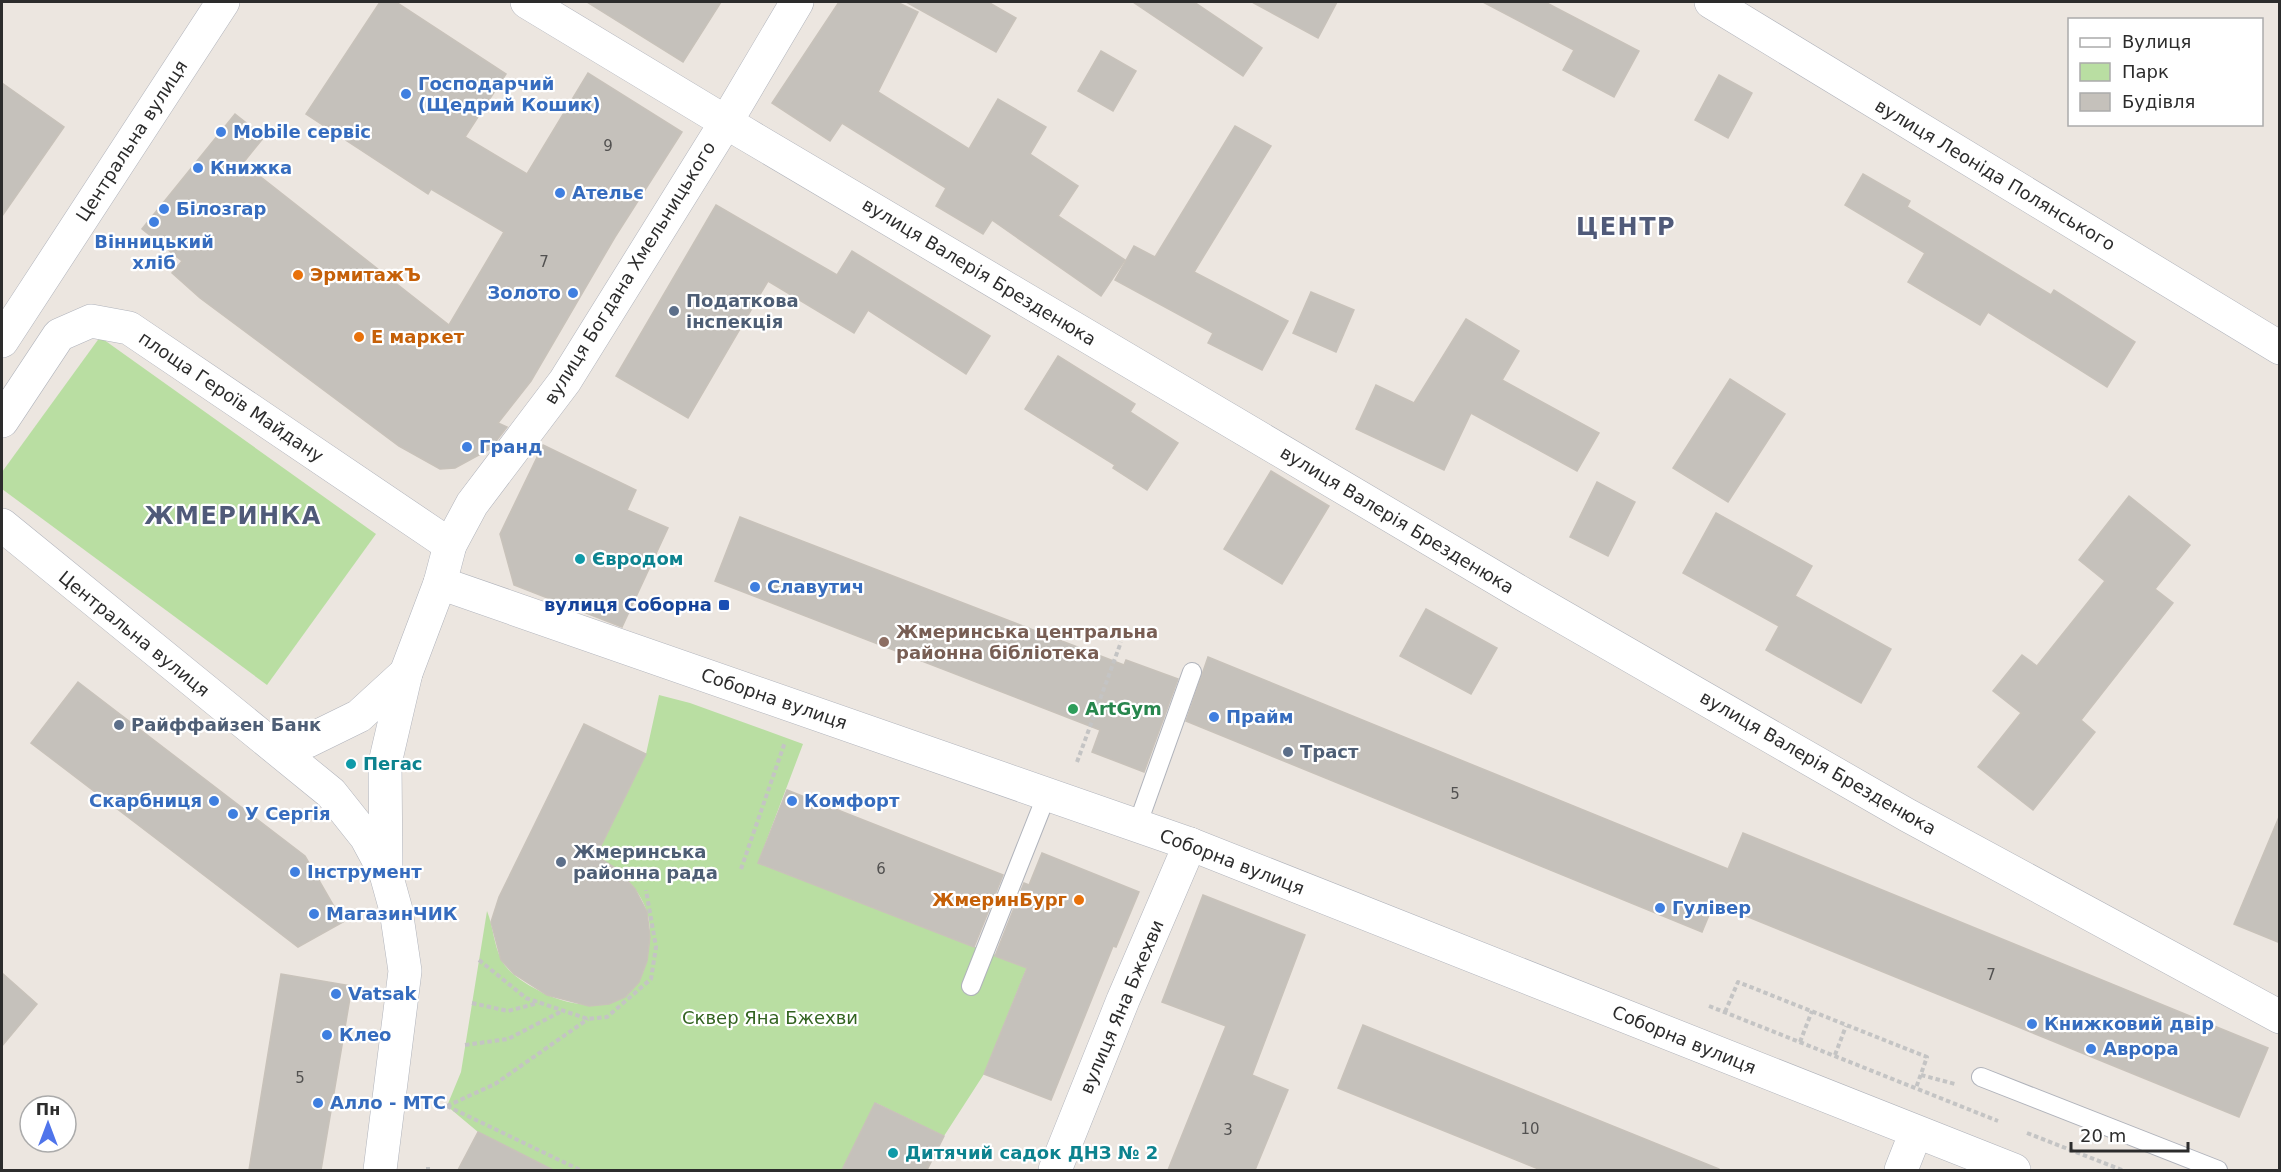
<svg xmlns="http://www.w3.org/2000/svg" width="2281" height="1172" font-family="'DejaVu Sans',sans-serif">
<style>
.green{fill:#b9dea2}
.building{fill:#c5c1bb;stroke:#c8c2ba;stroke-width:1.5}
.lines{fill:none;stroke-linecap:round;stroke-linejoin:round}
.service-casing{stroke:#b0b3bb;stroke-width:20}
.minor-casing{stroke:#b0b3bb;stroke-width:34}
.tertiary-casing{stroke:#b0b3bb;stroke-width:34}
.path{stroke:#c4c4c4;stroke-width:4;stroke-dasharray:4.5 3;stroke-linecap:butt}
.service{stroke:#fff;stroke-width:18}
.minor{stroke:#fff;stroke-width:33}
.tertiary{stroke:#fff;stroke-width:33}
.shop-dot{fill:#3f7fe0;stroke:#fff;stroke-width:2}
.food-dot{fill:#e8710a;stroke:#fff;stroke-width:2}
.service-dot{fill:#5c6f8a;stroke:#fff;stroke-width:2}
.culture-dot{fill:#0f9aa8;stroke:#fff;stroke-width:2}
.transit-dot{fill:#1a4fb4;stroke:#fff;stroke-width:2}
.education-dot{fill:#8d6e63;stroke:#fff;stroke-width:2}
.leisure-dot{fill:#2e9e5b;stroke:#fff;stroke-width:2}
.labels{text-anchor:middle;stroke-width:4.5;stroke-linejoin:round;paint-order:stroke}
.number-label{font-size:15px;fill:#525150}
.shop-label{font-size:18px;font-weight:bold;fill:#366cbe;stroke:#fff;text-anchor:start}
.street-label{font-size:18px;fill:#2c2c2c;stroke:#fff}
.food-label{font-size:18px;font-weight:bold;fill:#c56008;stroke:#fff;text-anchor:start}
.service-label{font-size:18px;font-weight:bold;fill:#4e5e75;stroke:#fff;text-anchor:start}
.culture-label{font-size:18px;font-weight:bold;fill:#0d838f;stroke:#fff;text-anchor:start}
.transit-label{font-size:18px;font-weight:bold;fill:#164399;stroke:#fff;text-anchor:end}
.education-label{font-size:18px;font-weight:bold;fill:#785e54;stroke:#fff;text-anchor:start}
.leisure-label{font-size:18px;font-weight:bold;fill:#27864d;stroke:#fff;text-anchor:start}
.park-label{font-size:18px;fill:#336421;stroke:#fff}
.district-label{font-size:24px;font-weight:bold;letter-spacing:1.5px;fill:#505a79;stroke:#fff}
</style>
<rect width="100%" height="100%" fill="#ece6e0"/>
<g class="green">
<polygon points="100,337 376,534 267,685 2,489 2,472"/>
<path d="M 659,695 L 690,703 L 803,744 L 758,863 L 1027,967 L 984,1074 L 944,1136 L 876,1103 L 842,1170 L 553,1170 L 478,1132 L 447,1106 L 461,1072 L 487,911 C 493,926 494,945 501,959 C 509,975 528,985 543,993 C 588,1014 641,1011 648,952 C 650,940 651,924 647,912 C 639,886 617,869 596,856 L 646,754 Z"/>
</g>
<g class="building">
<polygon points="380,2 396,2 506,74 465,137 527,174 588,73 682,132 615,237 531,381 498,423 507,427 490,449 455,468 440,469 399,446 200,298 172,273 182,261 142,229 235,114 264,137 243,163 449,325 504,232 431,189 428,194 306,114"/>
<polygon points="587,2 721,2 683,62"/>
<polygon points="839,2 897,2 918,12 878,92 969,149 998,99 1046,127 1030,154 1078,186 1058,216 1125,260 1101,296 992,220 983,234 936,206 946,188 842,123 830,141 772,103"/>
<polygon points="906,2 988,2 1016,18 996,52"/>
<polygon points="1133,2 1194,2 1262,48 1243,76"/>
<polygon points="1252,2 1337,2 1318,38"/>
<polygon points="1483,2 1545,2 1639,51 1614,97 1563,70 1574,50"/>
<polygon points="1101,51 1136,71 1113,111 1078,91"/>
<polygon points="1719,75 1752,93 1728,138 1695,120"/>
<polygon points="2,83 64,127 2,216"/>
<polygon points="1235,126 1271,146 1194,272 1288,321 1262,370 1208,343 1213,333 1115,280 1134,246 1155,257"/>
<polygon points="1863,174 1910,201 1907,207 2051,295 2054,290 2135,342 2107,387 1988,312 1980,325 1908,282 1925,253 1845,205"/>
<polygon points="716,205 837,275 852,251 990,336 966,374 868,310 854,333 768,281 688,418 616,376"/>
<polygon points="1311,292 1354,310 1336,352 1293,333"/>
<polygon points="1466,319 1519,351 1502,380 1599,433 1577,471 1471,413 1444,470 1356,429 1376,385 1414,403"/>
<polygon points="1058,356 1135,404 1130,412 1178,443 1147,490 1113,468 1115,465 1025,409"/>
<polygon points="1730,379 1785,414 1728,502 1673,468"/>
<polygon points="543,445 636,490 627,510 668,528 622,627 514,585 500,534"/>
<polygon points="1271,471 1329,506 1282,584 1224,549"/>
<polygon points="1597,482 1635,502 1608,556 1570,537"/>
<polygon points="2129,496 2190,545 2155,589 2173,603 2081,720 2095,732 2033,810 1978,767 2021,713 1993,691 2022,655 2037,666 2105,581 2079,560"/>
<polygon points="1716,513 1812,566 1795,596 1891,649 1861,703 1766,650 1779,626 1683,573"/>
<polygon points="740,517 1124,665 1126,660 1178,679 1144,772 1092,752 1100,730 715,581"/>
<polygon points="1426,609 1497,648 1471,694 1400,656"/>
<polygon points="1208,657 1728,869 1743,833 2268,1048 2239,1117 1714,903 1702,932 1186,721"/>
<polygon points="78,682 305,856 343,922 298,947 31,743"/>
<polygon points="584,724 646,754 596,856 617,869 635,889 647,912 650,937 647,961 639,982 625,997 609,1004 589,1006 547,995 514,974 501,960 491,922 499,897"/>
<polygon points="787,790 1003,875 974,947 758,863"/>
<polygon points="2279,817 2280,817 2280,943 2234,924"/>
<polygon points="1042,853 1139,892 1116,947 1113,946 1051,1100 984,1074 1027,968 995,956 1024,883 1029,885"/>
<polygon points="1203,895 1305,935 1252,1075 1288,1090 1255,1170 1168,1170 1226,1026 1162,1002"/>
<polygon points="2,973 37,1004 2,1046"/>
<polygon points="281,974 352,986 321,1170 249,1170"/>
<polygon points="1363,1025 1719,1169 1719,1170 1541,1170 1338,1088"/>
<polygon points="875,1103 944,1136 927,1170 842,1170"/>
<polygon points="478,1132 553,1170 458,1170"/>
</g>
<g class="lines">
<g class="service-casing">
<g id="service">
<polyline points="1137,826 1192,672"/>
<polyline points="971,986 1047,794"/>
<polyline points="1981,1077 2218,1170"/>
</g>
</g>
<g class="minor-casing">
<g id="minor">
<polyline points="527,2 744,133 1528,597 1907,815 2280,1017"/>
<polyline points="1711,2 2280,348"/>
<polyline points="2,341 223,2"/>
<polyline points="2,421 59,335 91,321 129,328 450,545"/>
<polyline points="2,525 331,793 366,837 386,874"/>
<polyline points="440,583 1190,844 2014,1170"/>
<polyline points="273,743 308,741 359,716 406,673"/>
<polyline points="1055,1170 1123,1000 1190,844"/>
<polyline points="1901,1170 1916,1132"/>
</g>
</g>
<g class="tertiary-casing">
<polyline id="tertiary" points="380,1170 405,971 396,910 386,874 385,763 406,673 440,583 450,545 472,504 565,381 726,122 797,2"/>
</g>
<g class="path">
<polyline points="1077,762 1121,642"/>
<polyline points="741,869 785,742"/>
<polyline points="479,960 526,998 588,1019 607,1017 651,979 656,947 646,890"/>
<polyline points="472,1003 508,1011 538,1003"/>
<polyline points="1709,1006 1998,1121"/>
<polyline points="1725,1012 1738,982 1927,1057 1916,1088"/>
<polyline points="1800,1042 1812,1011"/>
<polyline points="465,1045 508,1039 562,1011"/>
<polyline points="1835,1055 1846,1026"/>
<polyline points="1921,1075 1955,1084"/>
<polyline points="447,1106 495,1084 588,1019"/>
<polyline points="447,1106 580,1170"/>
<polyline points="2027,1133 2122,1170"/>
<polyline points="428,1170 428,1167"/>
</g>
<use href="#service" class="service"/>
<use href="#minor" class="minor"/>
<use href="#tertiary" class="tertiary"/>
</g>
<g class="shop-dot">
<circle cx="406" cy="94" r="6"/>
<circle cx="221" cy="132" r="6"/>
<circle cx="198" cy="168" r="6"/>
<circle cx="560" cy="193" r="6"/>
<circle cx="164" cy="209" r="6"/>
<circle cx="154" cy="222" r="6"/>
<circle cx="573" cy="293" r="6"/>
<circle cx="467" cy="447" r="6"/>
<circle cx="755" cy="587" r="6"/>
<circle cx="1214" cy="717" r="6"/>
<circle cx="214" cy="801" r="6"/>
<circle cx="792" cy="801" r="6"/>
<circle cx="233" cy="814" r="6"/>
<circle cx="295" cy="872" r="6"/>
<circle cx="1660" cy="908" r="6"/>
<circle cx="314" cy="914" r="6"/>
<circle cx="336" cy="994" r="6"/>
<circle cx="2032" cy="1024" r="6"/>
<circle cx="327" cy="1035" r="6"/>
<circle cx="2091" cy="1049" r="6"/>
<circle cx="318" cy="1103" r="6"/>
</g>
<g class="food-dot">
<circle cx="298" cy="275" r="6"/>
<circle cx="359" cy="337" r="6"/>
<circle cx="1079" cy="900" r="6"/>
</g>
<g class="service-dot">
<circle cx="674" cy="311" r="6"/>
<circle cx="119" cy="725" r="6"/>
<circle cx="1288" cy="752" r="6"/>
<circle cx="561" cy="862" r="6"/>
</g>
<g class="culture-dot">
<circle cx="580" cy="559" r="6"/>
<circle cx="351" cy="764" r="6"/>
<circle cx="893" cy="1153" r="6"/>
</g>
<rect class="transit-dot" x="718" y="599" width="12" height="12" rx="3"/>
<circle class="education-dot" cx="884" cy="642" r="6"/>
<circle class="leisure-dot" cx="1073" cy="709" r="6"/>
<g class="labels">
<g class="number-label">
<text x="608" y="151">9</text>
<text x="544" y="267">7</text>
<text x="1455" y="799">5</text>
<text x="881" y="874">6</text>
<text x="1991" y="980">7</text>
<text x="300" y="1083">5</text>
<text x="1530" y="1134">10</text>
<text x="1228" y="1135">3</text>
</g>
<g class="shop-label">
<text x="418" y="90">Господарчий<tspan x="418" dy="21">(Щедрий Кошик)</tspan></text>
<text x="233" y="138">Mobile сервіс</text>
<text x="210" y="174">Книжка</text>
<text x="572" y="199">Ательє</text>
<text x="176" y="215">Білозгар</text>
<text x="154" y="248" text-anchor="middle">Вінницький<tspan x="154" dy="21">хліб</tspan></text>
<text x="561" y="299" text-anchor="end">Золото</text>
<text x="479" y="453">Гранд</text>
<text x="767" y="593">Славутич</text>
<text x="1226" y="723">Прайм</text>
<text x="202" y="807" text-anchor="end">Скарбниця</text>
<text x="804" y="807">Комфорт</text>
<text x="245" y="820">У Сергія</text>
<text x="307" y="878">Інструмент</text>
<text x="1672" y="914">Гулівер</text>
<text x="326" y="920">МагазинЧИК</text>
<text x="348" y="1000">Vatsak</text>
<text x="2044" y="1030">Книжковий двір</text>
<text x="339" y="1041">Клео</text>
<text x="2103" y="1055">Аврора</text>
<text x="330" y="1109">Алло - МТС</text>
</g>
<g class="street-label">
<text transform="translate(132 141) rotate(-57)" y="6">Центральна вулиця</text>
<text transform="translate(1995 175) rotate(31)" y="6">вулиця Леоніда Полянського</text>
<text transform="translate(979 272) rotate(31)" y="6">вулиця Валерія Брезденюка</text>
<text transform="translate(630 273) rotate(-58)" y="6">вулиця Богдана Хмельницького</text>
<text transform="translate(231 397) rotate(34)" y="6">площа Героїв Майдану</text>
<text transform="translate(1397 520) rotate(31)" y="6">вулиця Валерія Брезденюка</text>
<text transform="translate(134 634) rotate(39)" y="6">Центральна вулиця</text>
<text transform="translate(774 699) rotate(19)" y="6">Соборна вулиця</text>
<text transform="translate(1818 763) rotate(30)" y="6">вулиця Валерія Брезденюка</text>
<text transform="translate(1232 862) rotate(21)" y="6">Соборна вулиця</text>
<text transform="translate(1122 1007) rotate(-67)" y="6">вулиця Яна Бжехви</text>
<text transform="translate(1684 1040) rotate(22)" y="6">Соборна вулиця</text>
</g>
<g class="food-label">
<text x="310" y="281">ЭрмитажЪ</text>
<text x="371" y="343">E маркет</text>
<text x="1067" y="906" text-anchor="end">ЖмеринБург</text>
</g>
<g class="service-label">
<text x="686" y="307">Податкова<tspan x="686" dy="21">інспекція</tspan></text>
<text x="131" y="731">Райффайзен Банк</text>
<text x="1300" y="758">Траст</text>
<text x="573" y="858">Жмеринська<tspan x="573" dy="21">районна рада</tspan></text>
</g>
<g class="culture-label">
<text x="592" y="565">Євродом</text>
<text x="363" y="770">Пегас</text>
<text x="905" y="1159">Дитячий садок ДНЗ № 2</text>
</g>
<g class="transit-label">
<text x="712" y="611">вулиця Соборна</text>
</g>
<g class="education-label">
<text x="896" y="638">Жмеринська центральна<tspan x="896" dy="21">районна бібліотека</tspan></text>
</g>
<g class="leisure-label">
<text x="1085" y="715">ArtGym</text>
</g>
<g class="park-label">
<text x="770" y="1024">Сквер Яна Бжехви</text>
</g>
<g class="district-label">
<text x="1626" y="235">ЦЕНТР</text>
<text x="233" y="524">ЖМЕРИНКА</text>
</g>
</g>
<rect width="2281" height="1172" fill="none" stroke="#2c2c2c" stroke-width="6"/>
<rect x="2068" y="18" width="195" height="108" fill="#ffffff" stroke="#ababab" stroke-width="1.5"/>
<rect x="2080" y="38" width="30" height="9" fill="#ffffff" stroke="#ababab" stroke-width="1.5"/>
<text x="2122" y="48" font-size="18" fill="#2c2c2c">Вулиця</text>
<rect x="2080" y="63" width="30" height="18" fill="#b9dea2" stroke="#ababab" stroke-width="1.5"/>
<text x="2122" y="78" font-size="18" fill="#2c2c2c">Парк</text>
<rect x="2080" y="93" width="30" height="18" fill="#c5c1bb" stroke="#ababab" stroke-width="1.5"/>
<text x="2122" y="108" font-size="18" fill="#2c2c2c">Будівля</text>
<g transform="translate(48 1124)"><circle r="28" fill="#ffffff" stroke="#ababab" stroke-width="1.5"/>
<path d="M0-4.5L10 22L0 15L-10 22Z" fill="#4f74eb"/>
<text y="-9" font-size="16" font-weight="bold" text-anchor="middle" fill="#2c2c2c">Пн</text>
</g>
<path d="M2071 1142v9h117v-9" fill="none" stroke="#2c2c2c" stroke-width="3"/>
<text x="2080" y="1142" font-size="18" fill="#2c2c2c" stroke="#ffffff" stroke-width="4.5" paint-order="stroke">20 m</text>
</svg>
